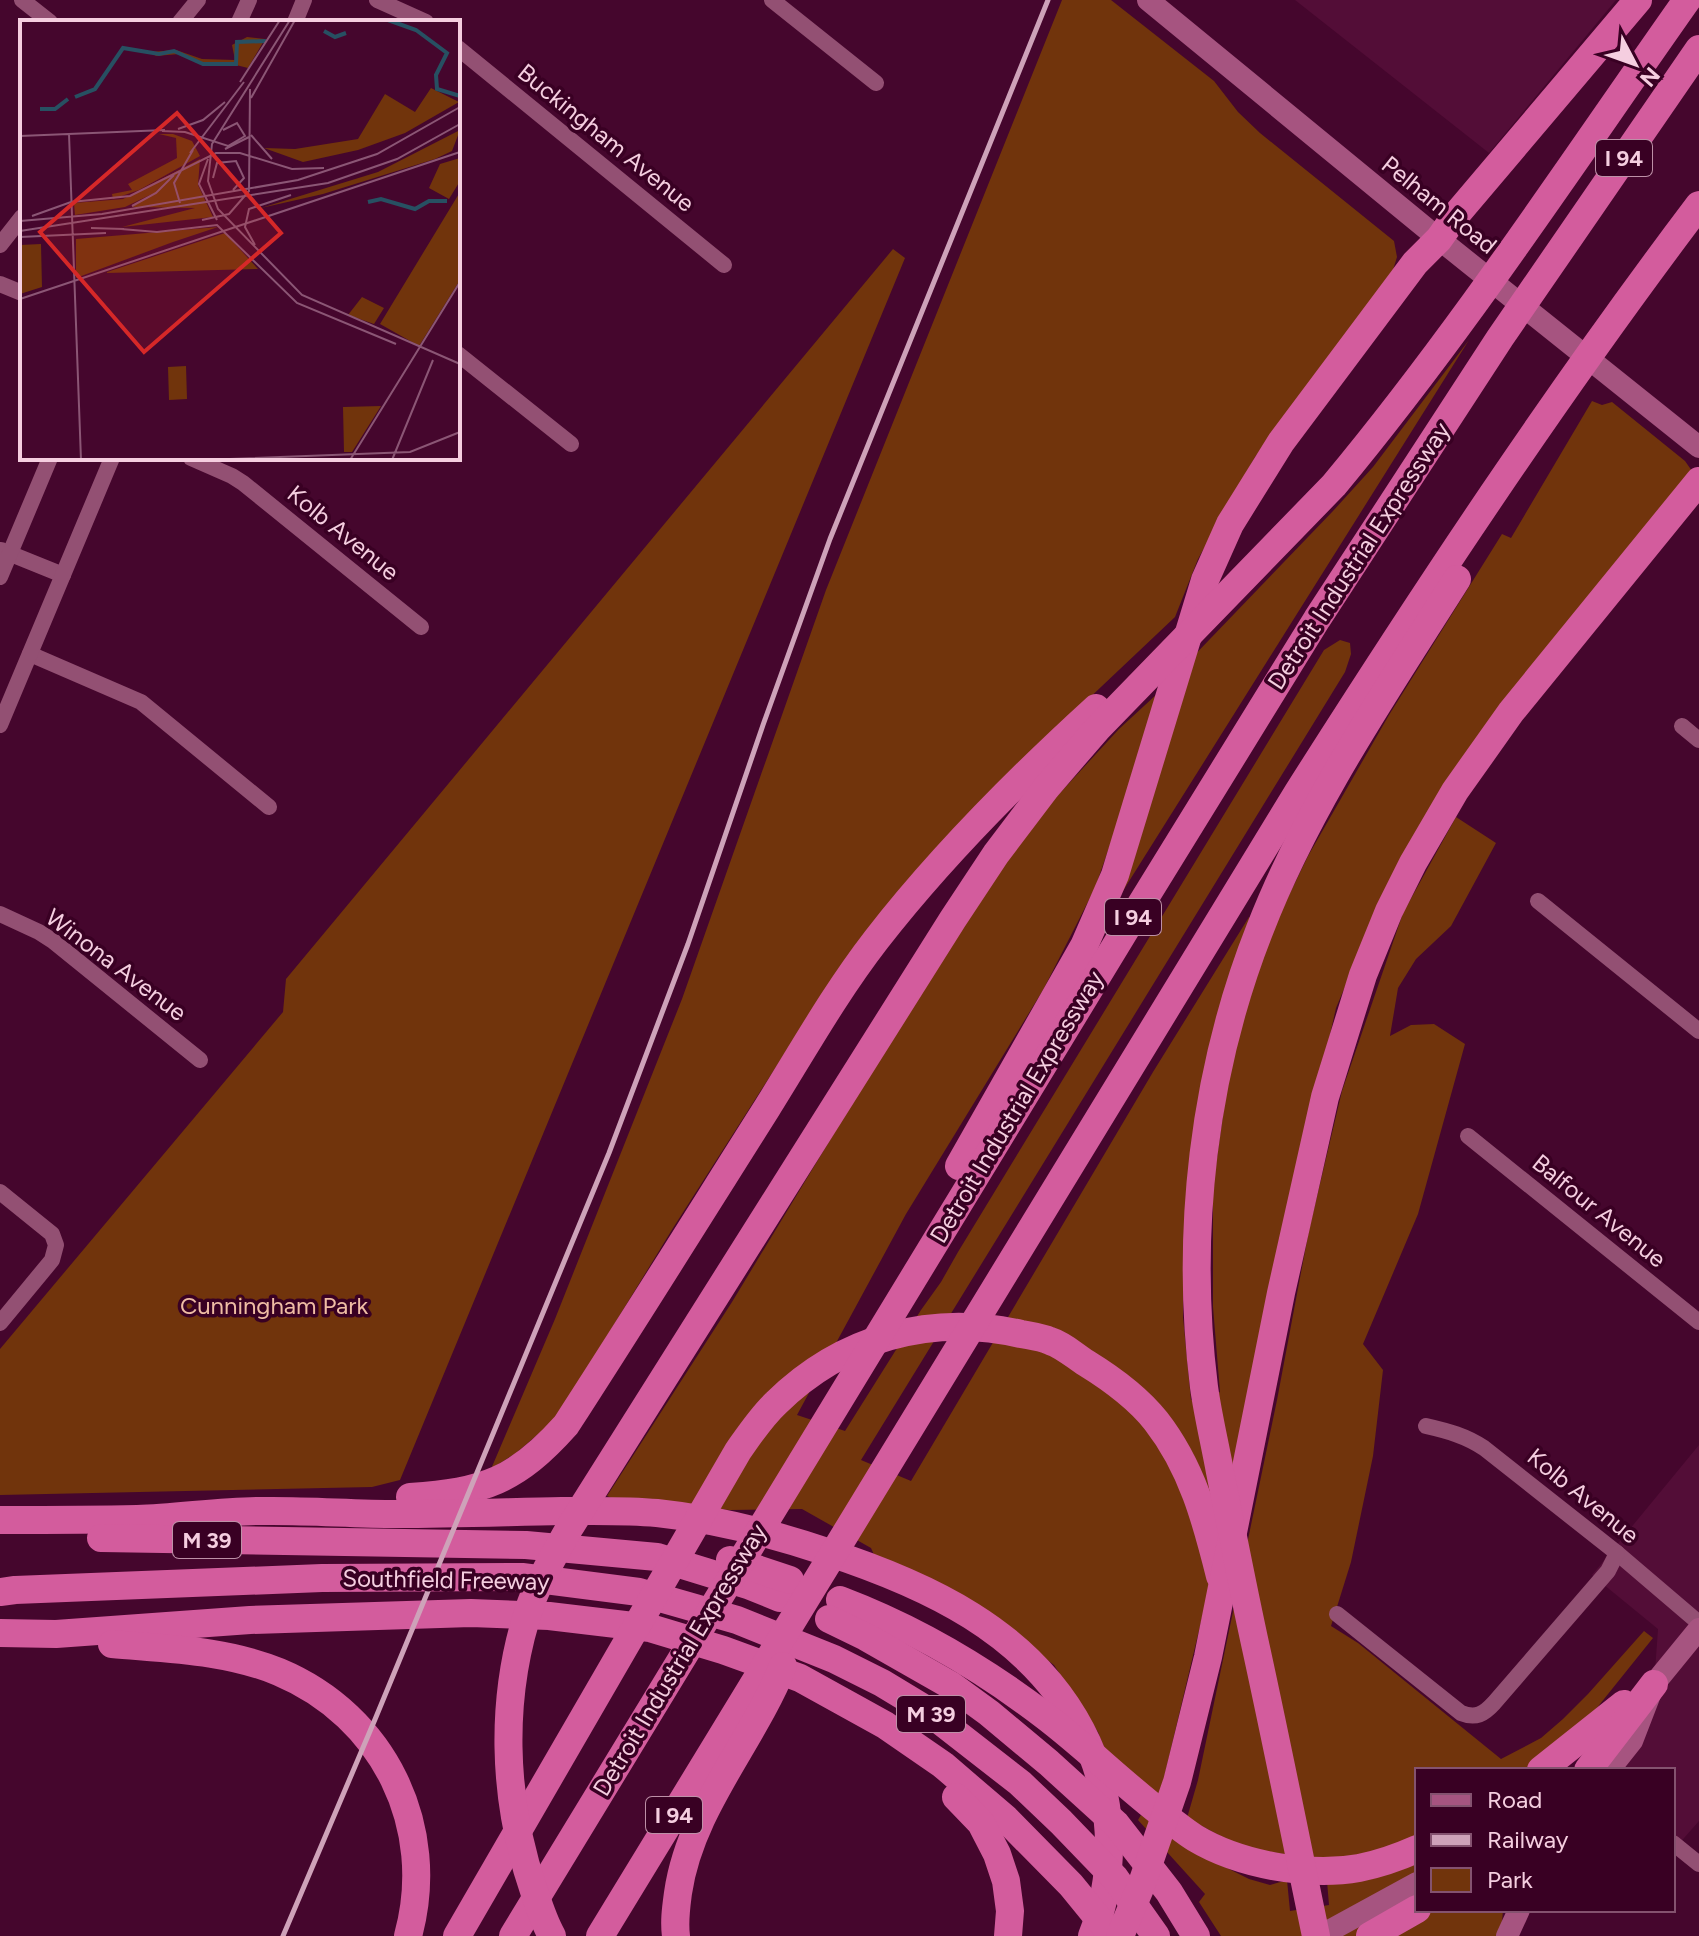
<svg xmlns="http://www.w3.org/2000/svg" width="1699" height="1936" font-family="Figtree,sans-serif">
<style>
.built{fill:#530d37}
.green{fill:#71340c}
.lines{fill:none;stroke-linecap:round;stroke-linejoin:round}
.minor{stroke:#935073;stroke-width:16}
.secondary{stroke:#a65480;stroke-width:22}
.motorway{stroke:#d35c9d;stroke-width:28}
.rail{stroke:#cea2b9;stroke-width:5}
.labels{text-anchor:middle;stroke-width:7;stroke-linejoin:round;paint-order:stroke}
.shield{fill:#390023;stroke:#bd90a7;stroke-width:2}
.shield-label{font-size:22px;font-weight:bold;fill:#f5cee0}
.street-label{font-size:24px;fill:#f5cee0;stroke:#390023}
.park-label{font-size:24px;fill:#efbda4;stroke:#390023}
.inset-river{fill:none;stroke:#275062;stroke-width:4}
.inset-road{fill:none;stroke:#8b5675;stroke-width:2}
.view{fill:#d62828;fill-opacity:0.15;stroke:#d62828;stroke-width:4}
.inset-edge{fill:none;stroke:#f5cee0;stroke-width:4}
</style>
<rect width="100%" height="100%" fill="#45062d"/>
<g class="built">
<polygon points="1295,0 1616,0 1489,153"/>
<polygon points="1699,1445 1699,1821 1677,1846 1673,1846 1673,1770 1615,1770 1654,1685 1658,1629 1592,1575"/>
</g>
<g class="green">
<polygon points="1062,0 1111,0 1214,81 1238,112 1260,133 1394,241 1397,257 1392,273 1255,457 1198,559 1175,617 1083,704 795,1037 673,1228 557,1418 516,1453 491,1469 555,1319 682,999 826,590"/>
<polygon points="893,249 905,258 400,1480 372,1487 0,1495 0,1349 283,1012 286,979"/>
<polygon points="1469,340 1121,894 1185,665 1333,511 1373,467"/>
<polygon points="1592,401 1602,405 1612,402 1685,461 1692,471 1383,896 1336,1008 1233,1465 1210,1584 1159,1799 1106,1753 1098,1732 1054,1665 971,1603 875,1557 871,1548 802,1509 730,1510 621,1502 607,1496 732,1302 879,1059 998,873 1048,806 1119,729 1157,694 1120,816 1095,888 1043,990 906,1214 797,1415 845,1431 921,1310 941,1282 958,1252 1324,650 1340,640 1350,643 1351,654 1345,672 861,1460 911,1481 1153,1072 1249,917 1253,920 1184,1232 1183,1317 1191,1400 1220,1392 1213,1307 1213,1186 1230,1065 1253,980 1275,924 1308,856 1389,715 1502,534 1511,538"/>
<polygon points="1456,817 1496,843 1451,926 1416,959 1398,988 1390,1036 1411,1025 1434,1024 1465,1044 1418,1214 1363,1344 1383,1370 1373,1456 1351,1562 1331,1626 1358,1643 1501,1759 1541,1738 1563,1719 1588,1694 1644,1631 1653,1638 1596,1709 1554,1749 1526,1770 1417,1770 1417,1838 1366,1857 1319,1860 1241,1847 1187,1818 1198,1780 1277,1400 1309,1230 1342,1091 1403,913"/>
<polygon points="1141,1815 1197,1853 1249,1879 1270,1885 1287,1880 1290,1911 1329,1905 1327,1881 1417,1857 1417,1910 1503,1910 1502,1922 1498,1936 1221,1936 1199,1902 1205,1894 1138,1820"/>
</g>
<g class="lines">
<g class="minor">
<polyline points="22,0 50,22"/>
<polyline points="377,0 426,22"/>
<polyline points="772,0 876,83"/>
<polyline points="180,22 198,0"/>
<polyline points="239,22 249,0"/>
<polyline points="295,22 304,0"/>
<polyline points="458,48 724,265"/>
<polyline points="0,245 22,217"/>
<polyline points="0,284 22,293"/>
<polyline points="458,354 571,444"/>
<polyline points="191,458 232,476 243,483 421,627"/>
<polyline points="1,550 63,575"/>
<polyline points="0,577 50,458"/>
<polyline points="30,654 141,702 269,807"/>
<polyline points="0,725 112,458"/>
<polyline points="1682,726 1699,740"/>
<polyline points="1538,901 1699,1031"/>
<polyline points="0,914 39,932 53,941 200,1060"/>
<polyline points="1468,1136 1699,1322"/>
<polyline points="0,1192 52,1234 56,1245 52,1260 0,1323"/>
<path d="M 1426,1426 C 1448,1431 1466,1436 1484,1448 L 1617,1553 L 1699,1623"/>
<path d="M 1337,1614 L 1461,1713 C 1476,1719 1484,1714 1494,1703 L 1608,1571 L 1617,1553"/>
<polyline points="1673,1843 1699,1864"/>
</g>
<g class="secondary">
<polyline points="1148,0 1439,239 1699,447"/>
<polyline points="1609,1770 1632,1741 1654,1684 1699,1629"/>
<polyline points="1320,1936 1417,1883"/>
<polyline points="1507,1936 1519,1910"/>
</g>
<g class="motorway">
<polyline points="959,1166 1084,946 1115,875 1205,580 1230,524 1281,442 1415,263 1439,239 1456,215 1638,0"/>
<path d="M 410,1497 C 484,1492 516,1481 566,1425 C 634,1320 700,1214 767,1108 C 802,1052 835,993 876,940 C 942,855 1017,780 1096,708"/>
<path d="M 0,1520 C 46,1520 91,1520 137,1519 C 178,1518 219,1511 260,1511 C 306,1510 351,1514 397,1514 C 452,1514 507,1512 562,1511 C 593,1511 626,1510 657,1513 C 714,1519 770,1533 824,1551 C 926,1584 1029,1631 1081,1730 C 1114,1792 1118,1871 1092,1936"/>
<polyline points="101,1538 526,1545 657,1557 748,1585 780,1598"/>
<polyline points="730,1560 790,1580"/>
<polyline points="0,1592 15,1590 322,1578 522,1577 639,1592 737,1620 834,1659 882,1683 925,1709 1020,1783 1061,1822 1115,1878 1156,1936"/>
<path d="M 840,1600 C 914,1628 982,1668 1045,1716 C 1087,1748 1124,1785 1166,1817 C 1176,1824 1185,1832 1195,1838 C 1240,1865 1309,1877 1359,1868 C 1379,1864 1399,1857 1417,1849"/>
<polyline points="829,1619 866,1637 952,1686 989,1713 1049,1763 1116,1824 1169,1892 1196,1936"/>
<polyline points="0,1633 56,1634 250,1620 471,1613 549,1616 650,1628 723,1650 800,1678 885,1725 943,1765 1006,1819 1071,1885 1107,1929"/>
<path d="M 112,1644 C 168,1649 226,1650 279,1672 C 384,1716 438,1827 408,1936"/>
<polyline points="1541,1770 1624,1704"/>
<polyline points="1588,1770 1654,1684"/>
<polyline points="956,1797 981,1823 997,1854 1006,1881 1010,1911 1008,1936"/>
<path d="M 457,1936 L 738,1451 C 750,1434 761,1417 776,1403 C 842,1338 931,1313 1021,1334 C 1031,1336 1041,1337 1050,1341 C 1063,1345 1075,1356 1086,1363 C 1112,1379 1137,1397 1156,1421 C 1192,1467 1206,1520 1220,1576"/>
<polyline points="513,1936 1135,914 1317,619 1500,338 1699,49"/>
<path d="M 552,1936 C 544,1922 539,1906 534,1891 C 502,1798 499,1696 531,1603 C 541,1576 556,1552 570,1527 L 953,919 L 996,854 L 1046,788 L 1097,729 L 1334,485 C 1462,331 1572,163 1687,0"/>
<path d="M 600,1936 L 1298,792 C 1425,592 1556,394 1699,205"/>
<path d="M 676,1936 C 674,1921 676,1908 678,1893 C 690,1809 752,1743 783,1666"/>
<polyline points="1120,1936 1141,1886 1177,1782 1208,1657 1281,1293 1325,1097 1363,975 1389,911 1413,863 1455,791 1511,712 1699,481"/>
<path d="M 1316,1936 C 1296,1840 1277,1744 1256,1648 C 1243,1589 1232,1531 1220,1472 C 1215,1444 1208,1416 1204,1387 C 1185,1234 1203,1073 1260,929 C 1308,805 1387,690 1457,579"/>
<polyline points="1370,1936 1417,1909"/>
</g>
<polyline class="rail" points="283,1936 376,1717 609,1153 688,944 763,725 830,539 1048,0"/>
</g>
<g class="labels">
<g class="shield">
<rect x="1596" y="140" width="56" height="36" rx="6"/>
<rect x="1105" y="899" width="56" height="36" rx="6"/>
<rect x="173" y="1522" width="68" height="36" rx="6"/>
<rect x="897" y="1696" width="68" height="36" rx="6"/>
<rect x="646" y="1797" width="56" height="36" rx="6"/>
</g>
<g class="shield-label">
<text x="1624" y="166">I 94</text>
<text x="1133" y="925">I 94</text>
<text x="207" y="1548">M 39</text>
<text x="931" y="1722">M 39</text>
<text x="674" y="1823">I 94</text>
</g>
<g class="street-label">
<text transform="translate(606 138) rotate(39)" y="8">Buckingham Avenue</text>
<text transform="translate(1439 205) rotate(39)" y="8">Pelham Road</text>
<text transform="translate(343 533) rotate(39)" y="8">Kolb Avenue</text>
<text transform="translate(1359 556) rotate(-57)" y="8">Detroit Industrial Expressway</text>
<text transform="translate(116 965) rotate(37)" y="8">Winona Avenue</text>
<text transform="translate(1017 1107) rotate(-59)" y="8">Detroit Industrial Expressway</text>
<text transform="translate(1599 1211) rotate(39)" y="8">Balfour Avenue</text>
<text transform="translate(1583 1496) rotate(39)" y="8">Kolb Avenue</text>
<text transform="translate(446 1580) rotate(1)" y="8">Southfield Freeway</text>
<text transform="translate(680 1660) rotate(-59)" y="8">Detroit Industrial Expressway</text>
</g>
<g class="park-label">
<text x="274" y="1314">Cunningham Park</text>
</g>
</g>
<g transform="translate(20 20)">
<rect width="440" height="440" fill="#45062d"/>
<path d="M 227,17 L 245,19 L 228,48 L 204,42 L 183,44 L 159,34 L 136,36 L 130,32 L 156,30 L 182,39 L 215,40 L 212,25 ZM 411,68 L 439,82 L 385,113 L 338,130 L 283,142 L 244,128 L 275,129 L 338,119 L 365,74 L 395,92 ZM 440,110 L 432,131 L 415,139 L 303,174 L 241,188 L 358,152 ZM 139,114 L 153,114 L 172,121 L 180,136 L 119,170 L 93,179 L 92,174 L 112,170 L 108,164 L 157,138 L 156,118 ZM 440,138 L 440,161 L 429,179 L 409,168 L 420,144 ZM 180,139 L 178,165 L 193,197 L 102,207 L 175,188 L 112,187 L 134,173 L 105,187 L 55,195 L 54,183 L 103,179 ZM 440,172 L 440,260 L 399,326 L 360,304 ZM 198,207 L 153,222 L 56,258 L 56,219 ZM 205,213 L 238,249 L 87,253 L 87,252 ZM 21,224 L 22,267 L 0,274 L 0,225 ZM 342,277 L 364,288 L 354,304 L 328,295 ZM 166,346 L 167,379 L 149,380 L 148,347 ZM 361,386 L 332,432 L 324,432 L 323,387 Z" fill="#71340c"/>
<path class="inset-river" d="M 368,0 L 396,10 L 427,33 L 416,55 L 417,69 L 440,76M 304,11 L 315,17 L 326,13M 55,77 L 75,69 L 103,28 L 139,34 L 154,31 L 183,44 L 216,44 L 217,22 L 246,21M 20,89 L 35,89 L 48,79M 348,182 L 361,179 L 395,189 L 409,181 L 427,181"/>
<path class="inset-road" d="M 270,0 L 192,124 L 188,161 L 198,189 L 282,275 L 440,344M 220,62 L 260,0M 231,78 L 275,0M 158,109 L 183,100 L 205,82M 142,111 L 165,112 L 208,126 L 225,116 L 217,103 L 203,110M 49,114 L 61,440M 231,115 L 252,139M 0,116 L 145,110M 205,129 L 229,117M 170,133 L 224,62M 188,139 L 179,164 L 197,200M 193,158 L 197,143 L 216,141 L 224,158 L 213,170M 160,183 L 154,163 L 173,130M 112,186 L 136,173 L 154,155M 12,196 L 51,182 L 110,176 L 196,133 L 220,133 L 272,149 L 304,148M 182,200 L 209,194 L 229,171 L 230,69M 0,201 L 82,194 L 278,160 L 357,134 L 440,87M 71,208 L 104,209M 101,209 L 137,212 L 197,205 L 277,283 L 376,324M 0,211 L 308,163 L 377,139 L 440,104M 0,217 L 86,213M 235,225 L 225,207 L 229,189 L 271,175M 0,279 L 440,132M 183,440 L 390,432 L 440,412M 330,440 L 440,262M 372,440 L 413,340"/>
<path class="view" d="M 157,93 L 261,213 L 124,332 L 20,212 Z"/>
<rect width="440" height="440" class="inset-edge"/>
</g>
<rect x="1415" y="1768" width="260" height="144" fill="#390023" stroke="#84526f" stroke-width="2"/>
<rect x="1431" y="1794" width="40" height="12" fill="#a65480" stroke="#84526f" stroke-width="2"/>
<text x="1487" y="1808" font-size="24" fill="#f5cee0">Road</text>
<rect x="1431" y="1834" width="40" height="12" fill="#cea2b9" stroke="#84526f" stroke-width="2"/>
<text x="1487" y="1848" font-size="24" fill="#f5cee0">Railway</text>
<rect x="1431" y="1868" width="40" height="24" fill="#71340c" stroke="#84526f" stroke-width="2"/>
<text x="1487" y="1888" font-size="24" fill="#f5cee0">Park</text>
<g transform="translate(1635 64) rotate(131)" stroke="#390023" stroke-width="6" paint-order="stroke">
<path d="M0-6L14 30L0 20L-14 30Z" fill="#f5cee0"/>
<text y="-12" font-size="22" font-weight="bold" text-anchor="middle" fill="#f5cee0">N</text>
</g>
</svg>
